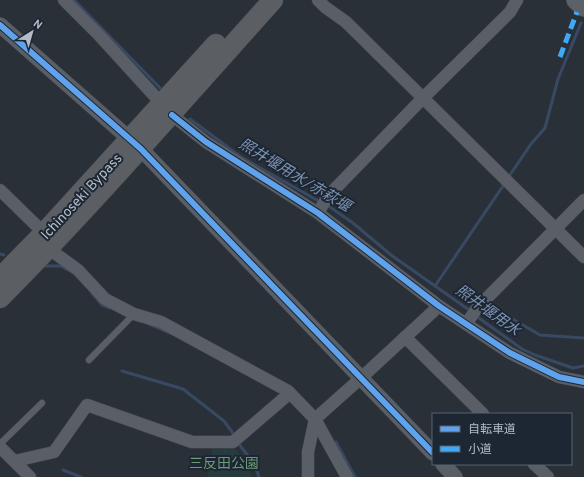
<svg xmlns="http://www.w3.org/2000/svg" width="584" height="477" font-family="Overpass,'Noto Sans JP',sans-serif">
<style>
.green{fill:#273a3e}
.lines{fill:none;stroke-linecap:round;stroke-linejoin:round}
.stream{stroke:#384963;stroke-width:3}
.service-casing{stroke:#484c53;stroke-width:7}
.minor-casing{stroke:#484c53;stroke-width:13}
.tertiary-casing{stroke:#484c53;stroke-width:16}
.primary-casing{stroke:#484c55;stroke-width:20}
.trunk-casing{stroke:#474c53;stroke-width:21}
.service{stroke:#5a5e66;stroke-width:6}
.minor{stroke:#5a5e66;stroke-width:12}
.tertiary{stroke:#5a5e66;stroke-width:15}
.primary{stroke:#5c6168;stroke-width:19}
.trunk{stroke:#5b5f64;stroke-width:20}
.quiet{stroke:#3fa9f5;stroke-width:5;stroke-dasharray:10 5;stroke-linecap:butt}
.cycleway-casing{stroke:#1d2633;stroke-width:8}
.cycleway{stroke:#60a3ed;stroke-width:6}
.labels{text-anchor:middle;stroke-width:4;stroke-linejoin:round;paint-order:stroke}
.street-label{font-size:14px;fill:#b4bcc9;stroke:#1d2633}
.park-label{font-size:14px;fill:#6b9a76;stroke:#1d2633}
.water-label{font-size:15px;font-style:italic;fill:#7c92b1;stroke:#1d2633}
</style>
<rect width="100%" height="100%" fill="#2a3038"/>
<polygon class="green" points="233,447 249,465 251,477 207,477 213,448"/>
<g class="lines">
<g class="stream">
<polyline points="74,0 162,90"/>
<polyline points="190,119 241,157 322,203"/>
<polyline points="508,178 531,144 545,128 558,79 581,23"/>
<polyline points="327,205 353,223 391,255 472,312"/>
<polyline points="0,254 4,255"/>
<polyline points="45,266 61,266 70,271"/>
<polyline points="435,286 505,183"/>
<polyline points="92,293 102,305 110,308"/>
<polyline points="489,305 540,335 584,338"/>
<polyline points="476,316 522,349 535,355 573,368 584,366"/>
<polyline points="149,324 168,332"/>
<polyline points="122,371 183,389 224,421 235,436"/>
<polyline points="238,441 241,447 254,463 259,477"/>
<polyline points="336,442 355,477"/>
<polyline points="63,470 81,477"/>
</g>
<g class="service-casing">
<g id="service">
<polyline points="89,360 134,314"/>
<polyline points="0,444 42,403"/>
</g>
</g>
<g class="minor-casing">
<g id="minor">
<polyline points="64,0 99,35 161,103"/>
<polyline points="318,0 325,7 346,22 584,257"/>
<polyline points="172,115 206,142 318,213 439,306 510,353 559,377 584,382"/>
<polyline points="0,190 44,233"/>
<polyline points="318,213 328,196 423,98 510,12 517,0"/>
<polyline points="49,249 78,270 105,299 134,314 161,322 288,391 315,419 308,452 308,477"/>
<polyline points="466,324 478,307 584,200"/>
<polyline points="405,337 483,414"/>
<polyline points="0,447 30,477"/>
<polyline points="15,461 54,452 87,405 192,442 233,442 290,393"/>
<polyline points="534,464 548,477"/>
<polyline points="347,477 315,419 361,378 439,306"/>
</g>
</g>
<g class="tertiary-casing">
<g id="tertiary">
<polyline points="0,25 141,149 433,453"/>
<polyline points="443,464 455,477"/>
</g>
</g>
<g class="primary-casing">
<polyline id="primary" points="576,0 584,7"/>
</g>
<g class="trunk-casing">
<g id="trunk">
<polyline points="0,278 44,233 216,44"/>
<path d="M 0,298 C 95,202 183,100 273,0"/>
</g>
</g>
<use href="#service" class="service"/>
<use href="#minor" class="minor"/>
<use href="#tertiary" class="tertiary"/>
<use href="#primary" class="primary"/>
<use href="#trunk" class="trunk"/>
<polyline class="quiet" points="560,57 577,12"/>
<g class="cycleway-casing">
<g id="cycleway">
<polyline points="0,25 141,149 433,453"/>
<polyline points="172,115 206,142 318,213 439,306 510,353 559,377 584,382"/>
</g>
</g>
<use href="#cycleway" class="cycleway"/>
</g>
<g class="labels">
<g class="street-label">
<text transform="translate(81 196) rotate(-47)" y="5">Ichinoseki Bypass</text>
</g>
<g class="park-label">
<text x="224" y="468">三反田公園</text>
</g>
<g class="water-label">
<text transform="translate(295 175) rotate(31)" y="5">照井堰用水/赤萩堰</text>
<text transform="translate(488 310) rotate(36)" y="5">照井堰用水</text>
</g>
</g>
<rect x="432" y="413" width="140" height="52" fill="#1d2633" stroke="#59626f"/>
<rect x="440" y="426" width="20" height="6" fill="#60a3ed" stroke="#59626f"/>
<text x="468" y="433" font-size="12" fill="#b4bcc9">自転車道</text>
<rect x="440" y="446" width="20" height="6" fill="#3fa9f5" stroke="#59626f"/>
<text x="468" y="453" font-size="12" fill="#b4bcc9">小道</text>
<g transform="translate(32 32) rotate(37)" stroke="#1d2633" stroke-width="3" paint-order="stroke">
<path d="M0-3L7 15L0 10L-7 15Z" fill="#b4bcc9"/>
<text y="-6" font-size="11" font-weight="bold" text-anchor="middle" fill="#b4bcc9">N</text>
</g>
</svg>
